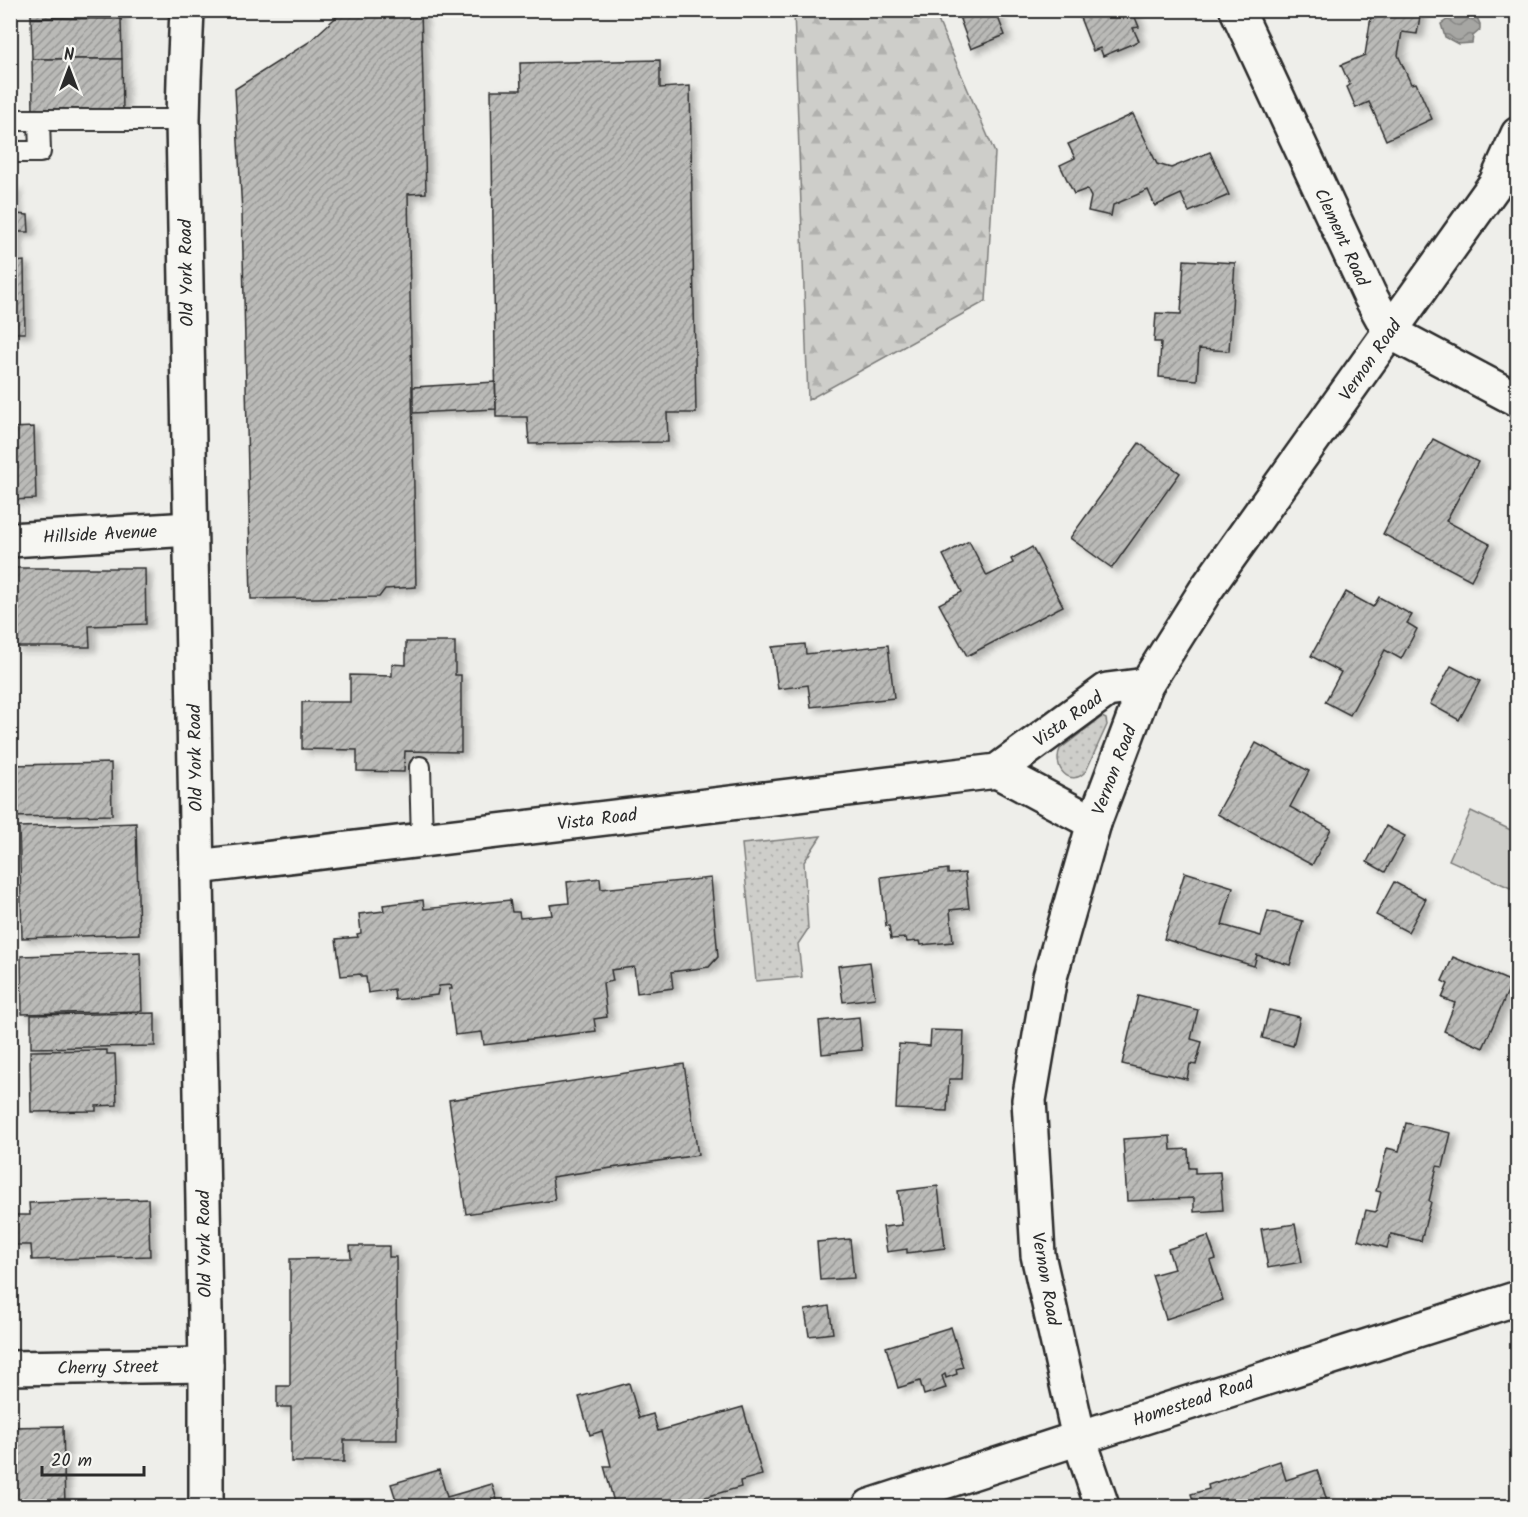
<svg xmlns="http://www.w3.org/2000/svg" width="1528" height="1517" font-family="Kalam,sans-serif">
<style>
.grass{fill:url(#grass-dots);stroke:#7c7c7a;stroke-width:1.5}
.forest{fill:url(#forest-firs);stroke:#7c7c7a;stroke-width:1.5}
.garden{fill:#cececa;stroke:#7c7c7a;stroke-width:1.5}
.water{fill:url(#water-waves);stroke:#757573;stroke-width:1.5}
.building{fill:url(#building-hatch);stroke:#2b2b2b;stroke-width:1.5;filter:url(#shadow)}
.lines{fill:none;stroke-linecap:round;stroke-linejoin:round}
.lane-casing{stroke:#2b2b2b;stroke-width:24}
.street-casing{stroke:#2b2b2b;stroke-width:38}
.highway-casing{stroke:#2b2b2b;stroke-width:38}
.lane{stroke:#f6f6f2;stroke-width:20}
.street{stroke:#f6f6f2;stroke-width:33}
.highway{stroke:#f6f6f2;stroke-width:33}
.labels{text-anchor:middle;stroke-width:4.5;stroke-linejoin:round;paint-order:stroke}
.street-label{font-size:18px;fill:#2b2b2b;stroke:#f6f6f2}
</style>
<defs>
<pattern id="grass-dots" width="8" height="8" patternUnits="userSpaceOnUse" patternTransform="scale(1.5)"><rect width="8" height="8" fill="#cececa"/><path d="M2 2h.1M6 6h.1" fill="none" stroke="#b1b1ae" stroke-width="1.8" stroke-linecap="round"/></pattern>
<pattern id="forest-firs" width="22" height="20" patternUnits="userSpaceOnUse" patternTransform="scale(1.5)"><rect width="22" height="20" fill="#cececa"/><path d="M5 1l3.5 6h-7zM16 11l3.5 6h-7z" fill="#b1b1ae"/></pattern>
<pattern id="water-waves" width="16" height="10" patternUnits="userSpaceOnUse" patternTransform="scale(1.5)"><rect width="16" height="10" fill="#a6a6a3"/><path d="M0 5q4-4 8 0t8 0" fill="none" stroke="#878785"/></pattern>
<pattern id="building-hatch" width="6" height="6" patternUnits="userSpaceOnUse" patternTransform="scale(1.5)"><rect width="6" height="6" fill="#babab7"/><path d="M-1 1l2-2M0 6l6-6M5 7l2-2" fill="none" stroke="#979795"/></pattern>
<filter id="shadow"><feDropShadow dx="6" dy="4" stdDeviation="3" flood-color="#0004"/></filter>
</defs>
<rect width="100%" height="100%" fill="#eeeeea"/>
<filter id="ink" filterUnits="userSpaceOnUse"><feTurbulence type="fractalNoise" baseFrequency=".0167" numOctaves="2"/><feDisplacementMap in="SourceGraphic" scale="12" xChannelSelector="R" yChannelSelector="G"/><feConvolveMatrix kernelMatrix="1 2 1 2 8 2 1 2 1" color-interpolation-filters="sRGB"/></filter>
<g filter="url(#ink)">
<g class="grass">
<path d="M 1102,717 L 1106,719 L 1107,725 L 1086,771 C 1070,789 1052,767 1060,749 Z"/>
<polygon points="821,836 804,862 808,929 798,944 802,977 756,981 742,844"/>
</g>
<polygon class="forest" points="794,11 934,11 995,153 986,301 808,400"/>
<polygon class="garden" points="1471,811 1517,833 1517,891 1449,860"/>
<polygon class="water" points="1449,11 1474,11 1480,24 1480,30 1473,36 1472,43 1458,44 1445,37 1441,24 1454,15"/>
<g class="building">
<polygon points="31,10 121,10 121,19 31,18"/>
<polygon points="344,10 421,10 426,193 408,194 416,587 385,589 379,597 251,599 242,212 235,89 309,42"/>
<polygon points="967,10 995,10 1005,35 971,49 958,14"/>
<polygon points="1077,10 1132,10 1139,27 1133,28 1139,41 1103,56 1100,48 1093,51"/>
<polygon points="1372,10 1421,11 1417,34 1402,32 1398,55 1411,84 1416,83 1432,119 1386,140 1369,102 1356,108 1347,87 1350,85 1341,65 1365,55"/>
<polygon points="31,18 121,19 122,59 32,59"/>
<polygon points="32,59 122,59 123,112 33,110"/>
<polygon points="660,60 660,88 690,86 696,413 667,413 668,442 529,444 527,417 496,417 491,90 521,90 520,63"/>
<polygon points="1133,114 1157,164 1171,168 1210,152 1229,195 1189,212 1181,194 1155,206 1148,190 1113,205 1111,216 1088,211 1091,197 1087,189 1074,194 1060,165 1075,158 1068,144"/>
<polygon points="10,186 14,186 16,214 28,215 29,232 16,232 16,262 24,261 25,333 10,333"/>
<polygon points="1184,260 1235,263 1229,351 1199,349 1197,380 1159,377 1161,342 1154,342 1156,313 1181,314"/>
<polygon points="495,382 496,409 413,413 413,387"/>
<polygon points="34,427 36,499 10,500 10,428"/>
<polygon points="1433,439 1478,462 1446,521 1490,544 1471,580 1383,534"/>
<polygon points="1139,443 1180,473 1112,568 1070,538"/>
<polygon points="969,541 987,576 1013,563 1011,559 1032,547 1063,606 967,656 939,604 962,592 943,555"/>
<polygon points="15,568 145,568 146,624 89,626 90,647 15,647"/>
<polygon points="1346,592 1373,607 1379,597 1412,615 1407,623 1417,629 1401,659 1385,650 1350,715 1325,702 1341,672 1311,656"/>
<polygon points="406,642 455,642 455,675 461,675 461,752 405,751 404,772 357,771 357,750 302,749 302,702 350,702 350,675 392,676 392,664 406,665"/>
<polygon points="805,644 806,654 888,645 894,698 811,707 808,685 778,689 772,647"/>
<polygon points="1451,666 1480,681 1459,720 1430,704"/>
<polygon points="1256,743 1309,771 1290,807 1331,829 1312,865 1217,814"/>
<polygon points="111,763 112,815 10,817 10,765"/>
<polygon points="136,823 139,934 22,938 19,827"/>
<polygon points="1386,826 1405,836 1385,872 1367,862"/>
<polygon points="948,869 948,874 965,873 969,908 950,910 953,942 921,945 920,941 907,942 906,938 891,939 889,926 886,926 881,877"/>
<polygon points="1185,872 1233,887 1222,925 1261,936 1268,911 1303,921 1290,965 1257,955 1254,966 1164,939"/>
<polygon points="600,878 601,889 711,878 718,957 709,967 671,972 673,988 637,993 634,967 611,970 613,981 603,983 607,1017 594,1019 596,1031 484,1045 482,1032 455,1035 449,989 452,989 451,985 439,986 437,995 395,1000 394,989 368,993 366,977 361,977 361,974 341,976 336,939 358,937 357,934 361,933 359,914 384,911 383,905 423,900 424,909 510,900 512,912 519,912 520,918 552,915 550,905 569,903 567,882"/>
<polygon points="1394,882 1426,899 1408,932 1376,915"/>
<polygon points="140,952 142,1011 22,1014 21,956"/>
<polygon points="1453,957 1512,982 1483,1048 1444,1031 1455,1003 1442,998 1448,984 1442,981"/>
<polygon points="870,962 875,998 843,1002 838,966"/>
<polygon points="1138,995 1198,1010 1191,1039 1202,1042 1196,1065 1190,1064 1187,1079 1122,1064"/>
<polygon points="1269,1010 1300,1017 1293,1046 1262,1038"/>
<polygon points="155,1013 155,1046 31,1048 31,1015"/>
<polygon points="859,1017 862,1050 822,1054 819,1021"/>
<polygon points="931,1030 964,1031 962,1079 949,1079 947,1111 896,1109 899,1044 930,1046"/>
<polygon points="107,1050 107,1054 115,1054 117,1105 96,1106 96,1111 31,1112 30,1051"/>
<polygon points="684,1064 698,1155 552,1177 555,1200 466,1214 449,1100"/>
<polygon points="1406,1123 1451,1133 1443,1167 1437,1166 1429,1201 1431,1202 1421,1241 1391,1234 1387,1248 1358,1240 1366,1210 1376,1212 1381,1192 1376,1191 1387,1148 1399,1151"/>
<polygon points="1170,1136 1171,1150 1188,1149 1189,1168 1195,1168 1195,1173 1220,1172 1223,1210 1194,1212 1194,1198 1127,1201 1123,1139"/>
<polygon points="938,1186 945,1248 907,1253 907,1249 887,1252 883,1227 902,1225 898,1191"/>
<polygon points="148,1199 150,1256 32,1260 31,1245 13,1245 12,1215 30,1215 29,1203"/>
<polygon points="1295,1224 1302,1262 1268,1268 1261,1229"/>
<polygon points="1208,1236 1216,1259 1210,1261 1223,1300 1166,1319 1152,1275 1174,1269 1168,1249"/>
<polygon points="850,1239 854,1278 820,1280 817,1242"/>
<polygon points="350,1246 389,1246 389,1257 396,1257 397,1440 344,1440 344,1462 291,1462 291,1407 277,1407 277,1386 290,1386 290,1259 351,1258"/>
<polygon points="829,1306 833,1333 809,1336 805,1310"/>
<polygon points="951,1327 963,1367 956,1369 957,1374 946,1378 945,1374 942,1376 946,1388 924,1395 920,1381 898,1388 886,1347"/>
<polygon points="629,1383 639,1418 653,1414 658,1431 743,1407 762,1475 740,1481 741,1487 673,1506 615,1506 604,1466 611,1466 602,1431 590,1435 579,1397"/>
<polygon points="63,1426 65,1506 10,1506 10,1427"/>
<polygon points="1280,1461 1286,1480 1317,1470 1328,1504 1322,1506 1195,1506 1191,1494 1209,1489 1208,1485"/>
<polygon points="439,1470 447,1497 492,1484 499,1506 398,1506 391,1484"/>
</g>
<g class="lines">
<g class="lane-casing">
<g id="lane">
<polyline points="10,120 183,120"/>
<polyline points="10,152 40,152 39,120"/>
<polyline points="420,767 422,840"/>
</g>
</g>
<g class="street-casing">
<g id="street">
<polyline points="1237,10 1369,294 1390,332 1518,400"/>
<polyline points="10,540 190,529"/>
<polyline points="997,771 1094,823"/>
<polyline points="197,867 997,771 1107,690 1146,685"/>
<polyline points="10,1368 206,1365"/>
<polyline points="870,1506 1113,1427 1518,1298"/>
<polyline points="1102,1506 1079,1438 1038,1255 1029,1100 1050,977 1094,823 1146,685 1173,642 1207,588 1259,515 1496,183 1518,134"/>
</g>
</g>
<g class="highway-casing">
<polyline id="highway" points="187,10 184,79 183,120 206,1365 206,1506"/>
</g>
<use href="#lane" class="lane"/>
<use href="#street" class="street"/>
<use href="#highway" class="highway"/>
</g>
</g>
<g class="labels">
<g class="street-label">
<text transform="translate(1342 237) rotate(65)" y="6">Clement Road</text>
<text transform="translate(186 273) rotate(-91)" y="6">Old York Road</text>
<text transform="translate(1370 360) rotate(-55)" y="6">Vernon Road</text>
<text transform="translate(100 534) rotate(-3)" y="6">Hillside Avenue</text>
<text transform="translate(1068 719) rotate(-36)" y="6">Vista Road</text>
<text transform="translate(195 758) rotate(-91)" y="6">Old York Road</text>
<text transform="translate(1114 770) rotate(-69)" y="6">Vernon Road</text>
<text transform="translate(597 819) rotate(-7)" y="6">Vista Road</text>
<text transform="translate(204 1244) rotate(-91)" y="6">Old York Road</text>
<text transform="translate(1046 1279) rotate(80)" y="6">Vernon Road</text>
<text transform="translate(108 1367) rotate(-1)" y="6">Cherry Street</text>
<text transform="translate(1193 1401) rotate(-18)" y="6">Homestead Road</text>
</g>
</g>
<rect width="1528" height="1517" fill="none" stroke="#f6f6f2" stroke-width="36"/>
<rect x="18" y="18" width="1492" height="1481" fill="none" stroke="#2b2b2b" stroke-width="2" filter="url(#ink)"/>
<g transform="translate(69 69)" stroke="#f6f6f2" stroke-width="4.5" paint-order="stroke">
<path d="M0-4.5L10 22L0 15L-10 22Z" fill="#2b2b2b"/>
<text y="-9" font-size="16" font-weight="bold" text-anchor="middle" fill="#2b2b2b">N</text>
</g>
<path d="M42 1466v9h102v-9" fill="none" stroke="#2b2b2b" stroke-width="3"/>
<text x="51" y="1466" font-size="18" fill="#2b2b2b" stroke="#f6f6f2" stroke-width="4.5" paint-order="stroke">20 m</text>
</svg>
